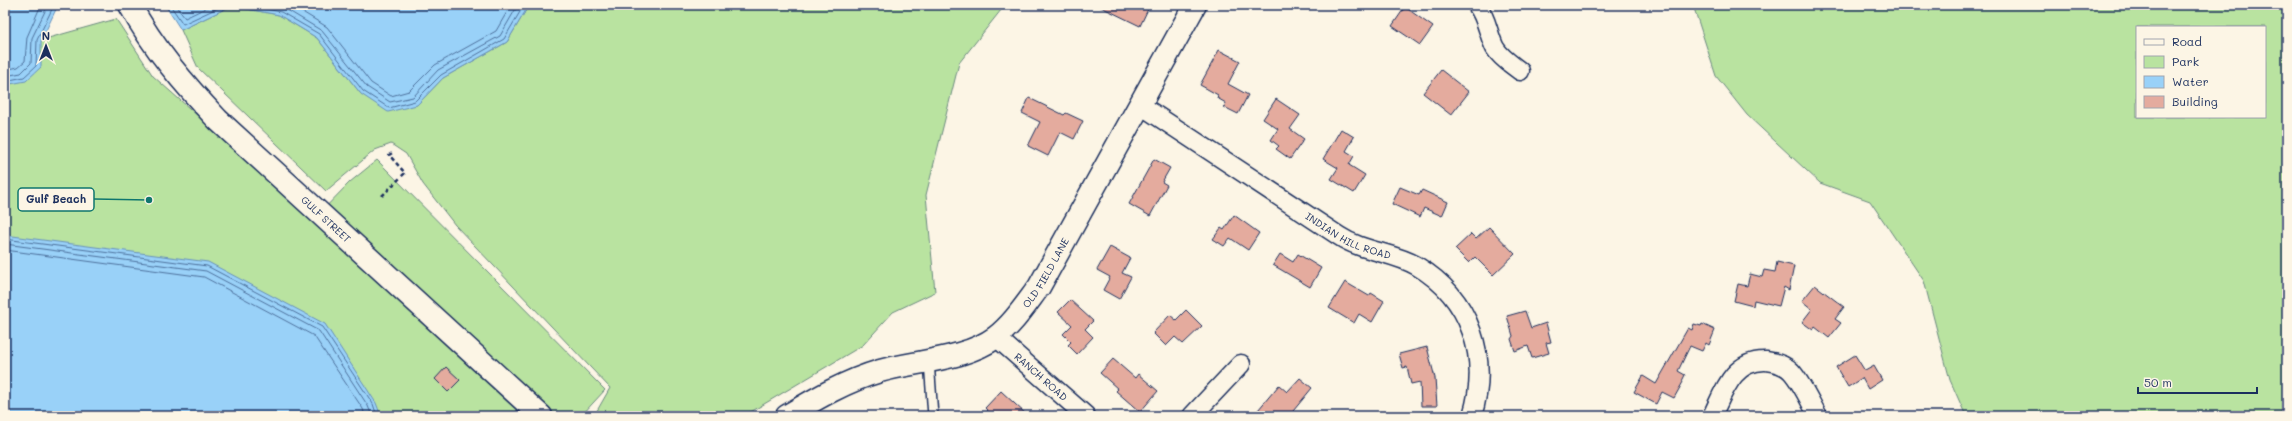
<svg xmlns="http://www.w3.org/2000/svg" width="2292" height="421" font-family="Mali,sans-serif">
<style>
.green{fill:#b9e3a0;stroke:#6a897f;fill-rule:evenodd}
.water{fill:#99d1f8;stroke:#6790ba}
.lines{fill:none;stroke-linecap:round;stroke-linejoin:round}
.shore{stroke:#4d709c;stroke-width:1}
.building{fill:#e4ab9e;stroke:#1b2f5e}
.service-casing{stroke:#1b2f5e;stroke-width:12}
.minor-casing{stroke:#1b2f5e;stroke-width:21}
.tertiary-casing{stroke:#1b2f5e;stroke-width:25}
.secondary-casing{stroke:#1b2f5e;stroke-width:25}
.path{stroke:#1b2f5e;stroke-width:2.5;stroke-dasharray:4 3;stroke-linecap:butt}
.service{stroke:#fcf5e5;stroke-width:9}
.minor{stroke:#fcf5e5;stroke-width:18}
.tertiary{stroke:#fcf5e5;stroke-width:22}
.secondary{stroke:#fcf5e5;stroke-width:22}
.labels{text-anchor:middle;stroke-width:3;stroke-linejoin:round;paint-order:stroke}
.street-label{font-size:10px;fill:#1b2f5e;stroke:#fcf5e5}
.leader{fill:none;stroke:#0f766e;stroke-width:1.5}
.callout-dot{fill:#0f766e;stroke:#fcf5e5;stroke-width:1.5}
.callout{fill:#fcf5e5;stroke:#0f766e;stroke-width:1.5}
.callout-label{font-size:11px;text-anchor:middle;font-weight:bold;fill:#1b2f5e}
</style>
<rect width="100%" height="100%" fill="#fcf5e5"/>
<filter id="ink" filterUnits="userSpaceOnUse"><feTurbulence type="fractalNoise" baseFrequency=".025" numOctaves="2"/><feDisplacementMap in="SourceGraphic" scale="8" xChannelSelector="R" yChannelSelector="G"/><feConvolveMatrix kernelMatrix="1 2 1 2 8 2 1 2 1" color-interpolation-filters="sRGB"/></filter>
<g filter="url(#ink)">
<g class="green">
<polygon points="529,5 1005,5 959,63 926,195 935,292 893,312 863,345 744,416 594,416 610,388 455,225 423,184 406,154 391,144 375,150 326,191 198,68 181,30 231,6 279,15 317,38 361,94 417,105 443,78 507,42"/>
<path d="M 1693,5 L 2287,5 L 2287,416 L 1966,416 L 1950,380 L 1924,281 L 1870,201 L 1820,183 L 1747,115 L 1716,76 ZM 2137,27 L 2265,27 L 2265,117 L 2137,117 Z"/>
<polygon points="116,19 153,76 314,219 350,182 377,160 605,390 581,416 253,416 5,243 5,63 27,44"/>
</g>
<g class="water">
<polygon points="5,5 58,5 41,41 41,67 26,81 5,85"/>
<polygon points="165,5 529,5 507,42 443,78 417,105 388,112 361,94 317,38 279,15 231,6 181,30"/>
<polygon points="5,235 208,262 325,324 376,403 381,416 5,416"/>
</g>
<g class="lines">
<g class="shore">
<polyline points="170,5 183,24 224,5"/>
<polyline points="175,5 185,18 212,5"/>
<polyline points="246,5 281,12 319,34 363,91 389,108 415,101 441,75 504,39 524,5"/>
<polyline points="273,5 284,8 322,31 367,87 390,102 413,97 438,70 500,36 518,5"/>
<polyline points="291,5 327,27 371,83 391,96 409,91 435,65 496,31 511,5"/>
<polyline points="5,70 18,67 25,61 27,37 41,5"/>
<polyline points="5,76 21,73 31,63 32,38 48,5"/>
<polyline points="5,81 24,77 36,66 37,40 54,5"/>
<polyline points="5,239 207,266 322,327 373,404 377,416"/>
<polyline points="5,244 206,271 319,331 368,406 372,416"/>
<polyline points="5,250 204,277 314,336 363,409 365,416"/>
</g>
</g>
<g class="building">
<polygon points="1097,5 1150,5 1140,26"/>
<polygon points="1405,7 1433,27 1420,45 1392,26"/>
<polygon points="1219,50 1240,61 1228,84 1248,95 1238,114 1224,107 1226,103 1217,98 1218,95 1200,85"/>
<polygon points="1441,70 1469,92 1451,115 1423,93"/>
<polygon points="1029,98 1064,115 1066,113 1083,121 1074,139 1060,132 1048,156 1028,146 1040,122 1022,113"/>
<polygon points="1276,99 1300,115 1290,129 1304,139 1290,159 1276,149 1279,146 1271,140 1278,129 1263,119"/>
<polygon points="1341,129 1354,137 1346,151 1354,156 1349,165 1365,175 1354,193 1331,179 1338,168 1323,159"/>
<polygon points="1154,159 1170,168 1162,182 1167,185 1150,216 1129,204"/>
<polygon points="1400,187 1419,195 1422,190 1448,202 1442,216 1424,208 1420,217 1392,204"/>
<polygon points="1234,215 1259,233 1248,250 1230,238 1224,246 1213,239 1221,228 1224,230"/>
<polygon points="1489,227 1515,254 1493,275 1475,257 1469,263 1455,249 1471,234 1476,239"/>
<polygon points="1110,247 1130,258 1122,273 1131,277 1119,299 1103,290 1110,277 1097,270"/>
<polygon points="1280,254 1293,262 1298,254 1321,268 1310,287 1273,265"/>
<polygon points="1777,262 1794,266 1789,290 1784,287 1779,306 1754,300 1753,306 1734,301 1738,284 1747,286 1750,274 1762,277 1764,270 1775,272"/>
<polygon points="1345,282 1369,296 1371,293 1384,301 1372,322 1359,314 1354,323 1329,308"/>
<polygon points="1815,285 1844,307 1835,319 1841,323 1829,338 1815,327 1813,330 1802,322 1812,309 1802,301"/>
<polygon points="1070,300 1093,321 1085,329 1093,337 1077,354 1068,345 1071,342 1063,334 1072,325 1058,312"/>
<polygon points="1186,310 1202,326 1183,344 1175,337 1166,346 1153,333 1170,315 1176,320"/>
<polygon points="1525,311 1531,328 1546,323 1551,342 1546,343 1549,353 1532,358 1528,346 1515,351 1511,339 1513,336 1507,316"/>
<polygon points="1694,324 1701,326 1702,324 1715,330 1709,345 1706,343 1702,351 1690,346 1678,371 1685,375 1682,381 1683,382 1674,398 1662,392 1656,404 1634,392 1643,376 1656,384 1688,328 1692,330"/>
<polygon points="1427,347 1435,378 1437,406 1421,406 1420,382 1411,384 1407,367 1403,368 1399,354"/>
<polygon points="1855,355 1865,371 1874,366 1882,380 1868,389 1862,378 1848,387 1836,367"/>
<polygon points="1113,359 1135,378 1138,374 1158,391 1140,412 1116,391 1118,389 1100,373"/>
<polygon points="446,367 460,380 448,392 435,379"/>
<polygon points="1300,378 1312,388 1289,416 1253,416 1279,385 1287,392"/>
<polygon points="1001,391 1028,416 993,416 985,408"/>
</g>
<g class="lines">
<g class="service-casing">
<polyline id="service" points="929,361 933,416"/>
</g>
<g class="minor-casing">
<g id="minor">
<path d="M 1477,5 C 1487,18 1488,34 1495,48 C 1501,58 1511,64 1520,71"/>
<path id="s1" d="M 1139,104 C 1206,148 1272,192 1339,236 C 1363,252 1393,252 1417,266 C 1471,298 1490,358 1472,416"/>
<path id="s2" d="M 996,337 L 1086,416"/>
<polyline points="1192,416 1241,364"/>
<path d="M 1712,416 C 1724,391 1733,360 1766,361 C 1775,362 1784,364 1791,371 C 1802,383 1810,402 1818,416"/>
</g>
</g>
<g class="tertiary-casing">
<g id="tertiary">
<path id="s3" d="M 787,416 C 817,398 846,381 880,371 C 915,361 965,360 996,337 C 1013,324 1026,304 1039,287 L 1195,5"/>
</g>
</g>
<g class="secondary-casing">
<g id="secondary">
<path id="s4" d="M 130,5 C 153,48 185,85 218,120 L 541,416"/>
</g>
</g>
<polyline class="path" points="382,196 405,173 389,155 394,152"/>
<use href="#service" class="service"/>
<use href="#minor" class="minor"/>
<use href="#tertiary" class="tertiary"/>
<use href="#secondary" class="secondary"/>
</g>
</g>
<g class="labels">
<g class="street-label">
<text dy="4" stroke="none"><textPath href="#s4" startOffset="292">GULF STREET</textPath></text>
<text dy="4" stroke="none"><textPath href="#s1" startOffset="248">INDIAN HILL ROAD</textPath></text>
<text dy="4" stroke="none"><textPath href="#s3" startOffset="307">OLD FIELD LANE</textPath></text>
<text dy="4" stroke="none"><textPath href="#s2" startOffset="60">RANCH ROAD</textPath></text>
</g>
</g>
<path class="leader" d="M149 200L94 199"/>
<circle class="callout-dot" cx="149" cy="200" r="4"/>
<rect class="callout" x="18" y="188" width="76" height="23" rx="4"/>
<g class="callout-label">
<text x="56" y="203">Gulf Beach</text>
</g>
<rect width="2292" height="421" fill="none" stroke="#fcf5e5" stroke-width="20"/>
<rect x="10" y="10" width="2272" height="401" fill="none" stroke="#1b2f5e" stroke-width="1.5" filter="url(#ink)"/>
<rect x="2136" y="26" width="130" height="92" fill="#fcf5e5" stroke="#a2a6af"/>
<rect x="2144" y="39" width="20" height="6" fill="#fcf5e5" stroke="#a2a6af"/>
<text x="2172" y="46" font-size="12" fill="#1b2f5e">Road</text>
<rect x="2144" y="56" width="20" height="12" fill="#b9e3a0" stroke="#a2a6af"/>
<text x="2172" y="66" font-size="12" fill="#1b2f5e">Park</text>
<rect x="2144" y="76" width="20" height="12" fill="#99d1f8" stroke="#a2a6af"/>
<text x="2172" y="86" font-size="12" fill="#1b2f5e">Water</text>
<rect x="2144" y="96" width="20" height="12" fill="#e4ab9e" stroke="#a2a6af"/>
<text x="2172" y="106" font-size="12" fill="#1b2f5e">Building</text>
<g transform="translate(46 46)" stroke="#fcf5e5" stroke-width="3" paint-order="stroke">
<path d="M0-3L7 15L0 10L-7 15Z" fill="#1b2f5e"/>
<text y="-6" font-size="11" font-weight="bold" text-anchor="middle" fill="#1b2f5e">N</text>
</g>
<path d="M2138 387v6h119v-6" fill="none" stroke="#1b2f5e" stroke-width="2"/>
<text x="2144" y="387" font-size="12" fill="#1b2f5e" stroke="#fcf5e5" stroke-width="3" paint-order="stroke">50 m</text>
</svg>
